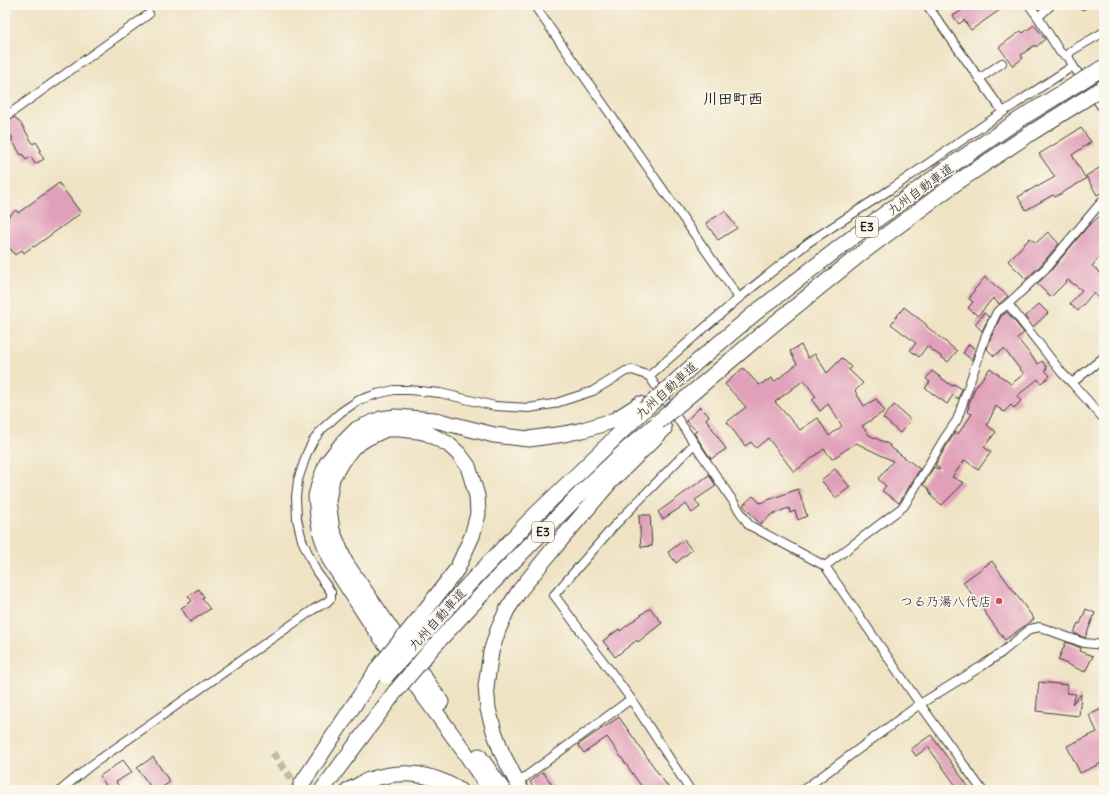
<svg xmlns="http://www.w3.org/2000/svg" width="1109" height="795" font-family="Delius,'Klee One',sans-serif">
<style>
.building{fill:#e1a0ba;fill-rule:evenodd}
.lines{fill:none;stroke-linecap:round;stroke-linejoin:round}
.street-tunnel{stroke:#c5bba2;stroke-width:8;stroke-dasharray:8 4;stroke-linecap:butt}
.street-casing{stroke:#3c3a35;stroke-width:10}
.highway-casing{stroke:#3c3a35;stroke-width:17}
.street{stroke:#fff;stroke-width:8}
.highway{stroke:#fff;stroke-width:15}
.highway-bridge-casing{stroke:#3c3a35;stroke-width:17;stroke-linecap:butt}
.highway-bridge{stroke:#fff;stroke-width:15}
.poi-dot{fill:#d1495b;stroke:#fbf7ec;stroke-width:1.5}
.labels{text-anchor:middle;stroke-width:3.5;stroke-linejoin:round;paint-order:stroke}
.shield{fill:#fbf7ec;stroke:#5f5e5a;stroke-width:1}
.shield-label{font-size:12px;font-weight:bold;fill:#1c1c1c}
.street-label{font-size:13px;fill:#1c1c1c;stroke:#fbf7ec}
.poi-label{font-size:13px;fill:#1c1c1c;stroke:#fbf7ec;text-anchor:end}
.quarter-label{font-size:15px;font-weight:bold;fill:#1c1c1c;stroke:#fbf7ec}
</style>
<rect width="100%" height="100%" fill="#fbf7ec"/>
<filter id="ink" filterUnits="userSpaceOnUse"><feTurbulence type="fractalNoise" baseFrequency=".025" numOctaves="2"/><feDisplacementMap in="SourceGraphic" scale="8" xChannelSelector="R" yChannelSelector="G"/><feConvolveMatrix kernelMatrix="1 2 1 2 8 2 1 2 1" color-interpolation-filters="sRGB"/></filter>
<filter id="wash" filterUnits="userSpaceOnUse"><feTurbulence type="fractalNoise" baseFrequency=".012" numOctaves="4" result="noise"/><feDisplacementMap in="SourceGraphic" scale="16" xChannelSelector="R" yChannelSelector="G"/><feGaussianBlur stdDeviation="0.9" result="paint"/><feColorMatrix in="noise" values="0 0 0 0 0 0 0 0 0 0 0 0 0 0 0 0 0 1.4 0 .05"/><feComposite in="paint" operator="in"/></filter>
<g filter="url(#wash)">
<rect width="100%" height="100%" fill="#efe3c4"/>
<g id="blocks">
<g class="building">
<polygon points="970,5 1007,5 971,30 964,20 959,24 953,16"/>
<polygon points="1034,25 1045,39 1036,47 1035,45 1021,55 1023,58 1013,66 999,47 1021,31 1023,33"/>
<polygon points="15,117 22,125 33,144 36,142 41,150 39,151 44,159 35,164 31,157 26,160 23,154 21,155 11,139 13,138 5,128 5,125"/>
<polygon points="1081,128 1091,142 1072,155 1086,179 1055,197 1053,195 1026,210 1018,197 1037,186 1037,187 1055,177 1039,154"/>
<polygon points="1104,165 1104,191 1097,195 1086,176"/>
<polygon points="59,183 81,213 34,247 33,246 24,253 22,250 15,255 5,242 5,219 16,210 18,213"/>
<polygon points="725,211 737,228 718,240 706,223"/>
<polygon points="1100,216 1104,221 1104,252 1092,266 1104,276 1104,302 1093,293 1078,311 1070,304 1082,290 1068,280 1051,297 1037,284 1049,273 1088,226"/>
<polygon points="1048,232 1059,244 1041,265 1026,279 1008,261 1030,238 1036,243"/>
<polygon points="985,277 1008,296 999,304 993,298 978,316 968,308 973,302 969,299 974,291 974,290"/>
<polygon points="1039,304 1048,313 1033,327 1025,317"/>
<polygon points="904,307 927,325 926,326 957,351 948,362 927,346 919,357 910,350 916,343 891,324"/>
<polygon points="1007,312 1024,333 1017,338 1038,364 1042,361 1047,368 1045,370 1050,376 1041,383 1038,379 1017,396 1021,401 1014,408 1011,405 1004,412 996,406 987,425 996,432 984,447 991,452 978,470 965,460 952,477 964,483 942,505 933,498 928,488 923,485 934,467 939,470 940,469 935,465 955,432 958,434 972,414 967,412 969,406 968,406 975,388 990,368 1011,384 1024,374 1004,349 994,356 987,349 991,337 1001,316"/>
<polygon points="984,313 989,317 982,331 975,324"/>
<polygon points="969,344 975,349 972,360 963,353"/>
<path d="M 801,345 L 808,358 L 815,354 L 827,373 L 842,358 L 851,367 L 849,370 L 863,383 L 855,391 L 864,406 L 876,399 L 885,411 L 862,426 L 869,435 L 890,445 L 889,446 L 920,469 L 899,503 L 891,497 L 882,491 L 886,486 L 878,479 L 893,461 L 856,443 L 832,459 L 824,449 L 794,472 L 768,438 L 756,448 L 751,442 L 745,446 L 727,422 L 746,407 L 725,384 L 743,368 L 759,385 L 772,378 L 774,382 L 797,364 L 790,351 ZM 804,380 L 816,397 L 812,400 L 820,411 L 828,404 L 842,426 L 829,436 L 818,418 L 800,430 L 775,402 Z"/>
<polygon points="932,371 952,386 954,384 962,389 958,399 953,395 947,404 925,388 930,382 926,379"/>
<polygon points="894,405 911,420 900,433 883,418"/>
<polygon points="700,407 709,416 706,419 726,449 711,459 694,433 697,431 686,421"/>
<polygon points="835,469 850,487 836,498 821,480"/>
<polygon points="709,475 716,486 695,500 700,507 692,513 686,504 663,519 658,512"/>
<polygon points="798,489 807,516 798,520 795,511 790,513 789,508 772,514 760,524 743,505 753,496 760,503"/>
<polygon points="639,515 650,515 652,546 641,547"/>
<polygon points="684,540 692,550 676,563 668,552"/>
<polygon points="992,561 1034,619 1005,640 963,582"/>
<polygon points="199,589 204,597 202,599 210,609 190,622 181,608 192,601 188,596"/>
<polygon points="650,608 662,623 638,642 637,640 615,657 603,641 619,629 620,631"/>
<polygon points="1086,609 1095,613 1085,638 1074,633 1078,623 1080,624"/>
<polygon points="1066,642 1081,648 1080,651 1093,656 1085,672 1058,660"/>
<polygon points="1039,682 1068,685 1067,693 1076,694 1072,704 1081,694 1079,716 1036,711"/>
<polygon points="1104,708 1104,762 1080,773 1067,746 1097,732 1089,715"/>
<polygon points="619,717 670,790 644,790 607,737 584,753 578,745"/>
<polygon points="931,735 971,790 959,790 928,747 916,756 911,749"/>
<polygon points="153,757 170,782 158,790 153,790 137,768"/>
<polygon points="123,760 132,772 116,782 119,787 115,790 109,790 100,776"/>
<polygon points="543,772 556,790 536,790 530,782"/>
</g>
</g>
</g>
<g filter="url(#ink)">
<use href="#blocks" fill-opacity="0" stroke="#3c3a35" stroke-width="1"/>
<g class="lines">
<polyline class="street-tunnel" points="273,753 299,790"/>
<g class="street-casing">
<g id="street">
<polyline points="534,5 739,298"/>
<polyline points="927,5 1003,112"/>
<polyline points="1029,5 1038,17 1060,52 1064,55 1068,56"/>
<polyline points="1082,5 1083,5"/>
<polyline points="1038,17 1051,5"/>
<polyline points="1104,32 1071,51 1068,56 1073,66 1104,110"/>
<polyline points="979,79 1002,63"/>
<polyline points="5,117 149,14"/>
<polyline points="1008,304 1062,373 1072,383"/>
<polyline points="1104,357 1072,383 1104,419"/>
<polyline points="649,376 739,298 809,242 891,189 1003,112 1073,66"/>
<polyline points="825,566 904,506 944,439 957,420 986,335 997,312 1008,304 1045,269 1104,199"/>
<polyline points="525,777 631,699"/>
<polyline points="61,790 90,766 314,609 327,602 331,598 331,592 316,571 302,540 297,519 296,497 298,480 307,453 313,441 322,429 341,412 359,400 377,394 394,390 409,390 440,393 495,406 529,408 553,404 593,391 626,371 633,370 649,376 749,525 825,566 920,704 982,790"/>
<polyline points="690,790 631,699 554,595 614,526 694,444"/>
<polyline points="803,790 920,704 982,666 1001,653 1030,629 1040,627 1084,643 1104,645"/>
</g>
</g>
<g class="highway-casing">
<g id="highway">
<polyline points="417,621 457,569 472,536 478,514 477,496 468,466 459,454 448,444 427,433 418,431 400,429 386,429 367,438 353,447 342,461 332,478 328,501 332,530 345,562 441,702"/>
<polyline points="426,632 468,585 530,520 645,409"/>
<polyline points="433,647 498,577 581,493 628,448 654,426"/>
<polyline points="479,756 503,790"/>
<polyline points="301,785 381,664"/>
<polyline points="322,790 395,692"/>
<path d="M 349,790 C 356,787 362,783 369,780 C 401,769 430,772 459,790"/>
<polyline points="490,790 464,751 372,625 330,560 321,534 318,517 316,496 320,481 327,463 341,445 357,429 381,419 395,417 435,420 494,435 529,439 564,434 583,430 615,420 640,404"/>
<polyline points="521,790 502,753 494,731 488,709 486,686 491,652 498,630 507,610 520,590 554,548 610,482 664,429"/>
</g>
</g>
<use href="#street" class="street"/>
<use href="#highway" class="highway"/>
<g class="highway-bridge-casing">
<g id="highway-bridge">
<polyline points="645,409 698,361 755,313 853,237 946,169 1020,119 1104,67"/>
<polyline points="658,422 769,328 863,252 956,183 1031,133 1104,87"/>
<polyline points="381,664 417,621"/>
<polyline points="386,676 426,632"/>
<polyline points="395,692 433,647"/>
</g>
</g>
<use href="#highway-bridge" class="highway-bridge"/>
</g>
</g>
<circle class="poi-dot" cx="999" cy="601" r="4"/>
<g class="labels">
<g class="shield">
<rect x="856" y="217" width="22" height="20" rx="3"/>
<rect x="532" y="522" width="22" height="20" rx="3"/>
</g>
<g class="shield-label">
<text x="867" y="231">E3</text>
<text x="543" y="536">E3</text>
</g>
<g class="street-label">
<text transform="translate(920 189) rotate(-36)" y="5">九州自動車道</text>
<text transform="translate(666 390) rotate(-42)" y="5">九州自動車道</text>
<text transform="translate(437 619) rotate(-48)" y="5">九州自動車道</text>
</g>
<g class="poi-label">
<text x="991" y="606">つる乃湯八代店</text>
</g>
<g class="quarter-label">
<text x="733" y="104">川田町西</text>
</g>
</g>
<rect width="1109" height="795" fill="none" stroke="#fbf7ec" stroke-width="20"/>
</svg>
